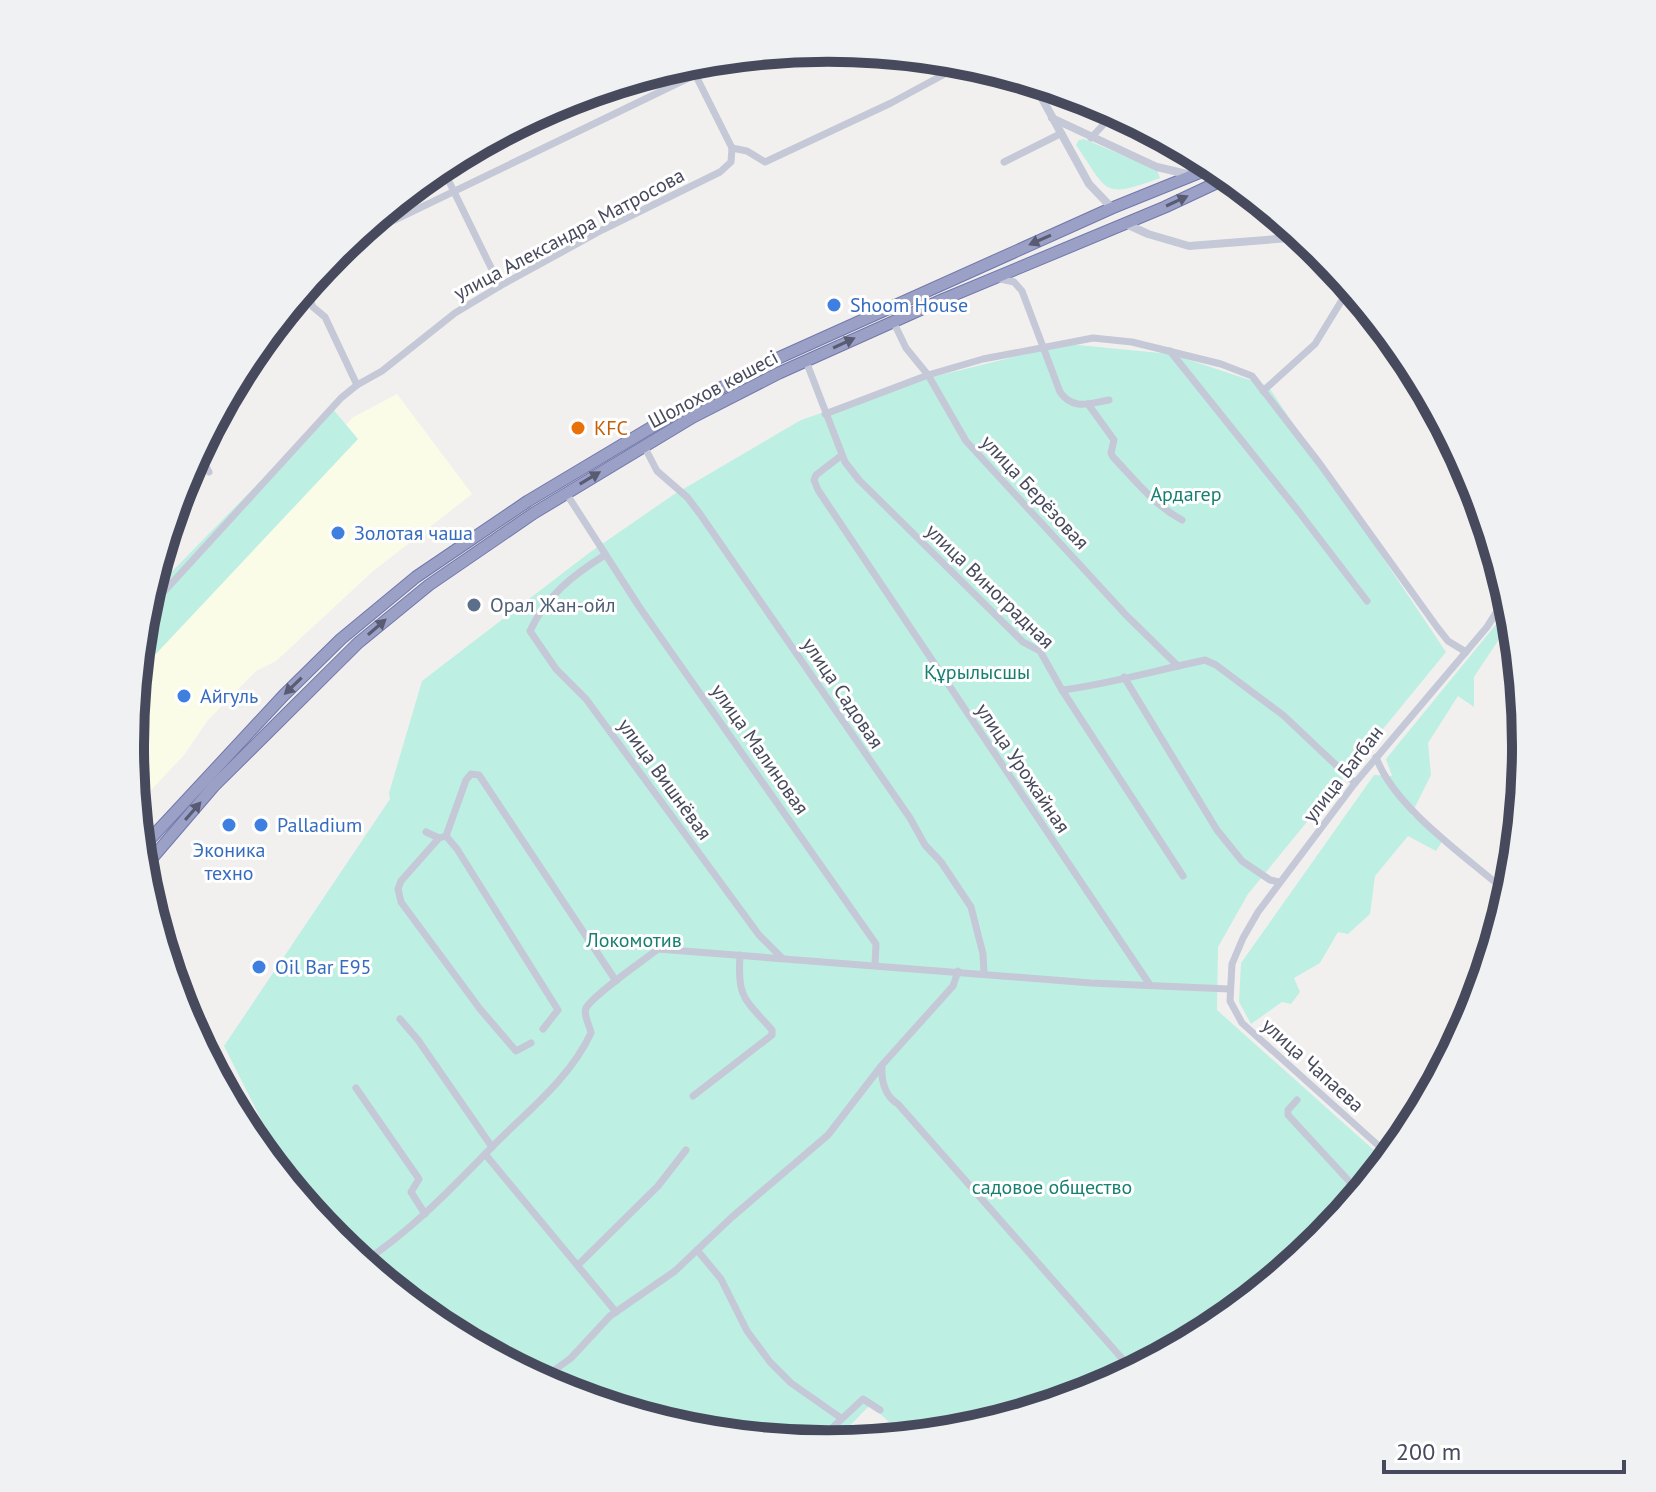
<svg xmlns="http://www.w3.org/2000/svg" width="1656" height="1492" font-family="'PT Sans',sans-serif">
<style>
.commercial{fill:#fbfce8}
.green{fill:#bdefe2}
.lines{fill:none;stroke-linecap:round;stroke-linejoin:round}
.trunk-casing{stroke:#7178aa;stroke-width:13}
.minor{stroke:#c5c8d6;stroke-width:7}
.tertiary{stroke:#c5c8d6;stroke-width:8}
.trunk{stroke:#9aa0c6;stroke-width:11}
.oneway{fill:#585b72}
.shop-dot{fill:#3f7fe0;stroke:#fff;stroke-width:3}
.food-dot{fill:#e8710a;stroke:#fff;stroke-width:3}
.service-dot{fill:#5c6f8a;stroke:#fff;stroke-width:3}
.labels{text-anchor:middle;stroke-width:6;stroke-linejoin:round;paint-order:stroke}
.street-label{font-size:20px;fill:#474a5d;stroke:#fff}
.shop-label{font-size:20px;fill:#366cbe;stroke:#fff;text-anchor:start}
.food-label{font-size:20px;fill:#c56008;stroke:#fff;text-anchor:start}
.park-label{font-size:20px;fill:#167f70;stroke:#fff}
.service-label{font-size:20px;fill:#4e5e75;stroke:#fff;text-anchor:start}
.rim{fill:none;stroke:#474a5d;stroke-width:10}
</style>
<rect width="100%" height="100%" fill="#f2f0ef"/>
<polygon class="commercial" points="397,394 472,494 372,572 276,661 256,671 208,720 184,755 136,806 130,746 138,670 352,418"/>
<g class="green">
<path d="M 1084,139 L 1157,170 L 1160,178 C 1102,199 1109,193 1076,145 L 1079,140 Z"/>
<polygon points="1067,344 1171,354 1268,386 1446,652 1248,894 1218,947 1217,1010 1386,1161 1321,1240 1215,1327 1095,1391 964,1431 905,1436 870,1405 832,1444 691,1430 560,1391 440,1326 334,1239 302,1200 224,1046 390,799 389,793 422,681 589,553 673,495 801,420 912,382"/>
<polygon points="332,408 358,439 137,674 144,609 147,597"/>
<polygon points="1511,606 1513,618 1474,677 1474,707 1458,696 1428,743 1431,775 1411,815 1443,840 1436,851 1408,836 1375,876 1370,914 1348,934 1338,932 1320,963 1294,978 1300,992 1291,1004 1282,1002 1251,1024 1239,1002 1241,963 1374,775 1392,776 1386,759"/>
</g>
<g class="lines">
<g class="trunk-casing">
<g id="trunk">
<polyline points="140,850 284,695 341,639 416,577 528,501 682,409 765,364 1112,208 1216,166"/>
<polyline points="142,870 214,786 358,643 429,585 534,513 693,417 779,373 944,299 1165,207 1229,177"/>
</g>
</g>
<g class="minor">
<polyline points="689,62 732,148"/>
<polyline points="1091,138 1115,112"/>
<polyline points="732,148 747,151 765,162 891,103 967,62"/>
<polyline points="1004,162 1060,134"/>
<polyline points="441,165 500,286"/>
<polyline points="345,244 730,58"/>
<path d="M 996,278 L 1014,282 L 1022,291 L 1060,392 C 1073,411 1090,403 1109,400"/>
<polyline points="305,289 313,307 325,317 357,385"/>
<polyline points="893,321 906,348 928,375 966,441 1126,615 1178,666"/>
<polyline points="1170,351 1299,512 1367,601"/>
<polyline points="806,361 845,462 859,480 1023,642 1040,651 1062,690 1183,876"/>
<polyline points="1263,391 1315,344 1350,287"/>
<path d="M 1088,404 L 1114,440 L 1111,453 L 1113,457 C 1134,479 1154,505 1182,520"/>
<polyline points="825,414 928,375 983,359 1093,338 1132,342 1221,364 1252,376 1320,464 1437,627 1448,641 1466,652"/>
<polyline points="644,446 657,471 687,497 700,514 910,818 925,845 941,862 971,907 983,954 984,974"/>
<polyline points="198,451 209,472"/>
<polyline points="842,455 816,475 814,480 818,490 1150,985"/>
<polyline points="566,493 640,608 876,944 875,965"/>
<path d="M 605,555 C 573,575 546,596 530,631 L 556,669 L 586,699 L 759,935 L 782,958"/>
<polyline points="160,596 341,398 357,385 382,371 455,313 500,286 602,230 720,172 731,162 732,148"/>
<polyline points="1124,677 1217,830 1242,861 1270,880 1279,882"/>
<path d="M 1062,690 C 1110,684 1157,670 1205,660 L 1216,665 L 1283,715 L 1355,783"/>
<path d="M 1376,757 C 1394,808 1468,858 1509,894"/>
<polyline points="426,832 439,838 446,836 466,780 471,774 479,775 616,981"/>
<polyline points="446,836 457,849 558,1010 543,1029"/>
<polyline points="439,838 401,881 398,889 401,902 480,1009 516,1051 531,1043"/>
<polyline points="400,1019 418,1040 492,1147"/>
<path d="M 882,1068 C 881,1082 886,1097 898,1104 L 1133,1371"/>
<polyline points="356,1088 419,1179 411,1192 425,1214"/>
<path d="M 693,1096 L 772,1035 L 772,1030 C 745,999 737,999 740,955"/>
<polyline points="1297,1100 1288,1110 1288,1115 1360,1193"/>
<polyline points="485,1154 616,1312"/>
<polyline points="1390,1156 1242,1023 1230,1001 1232,964 1243,938 1258,912 1355,783 1487,627 1508,594"/>
<polyline points="697,1250 721,1279 747,1331 770,1362 791,1383 841,1418"/>
<path d="M 362,1263 C 411,1231 450,1190 491,1148 C 526,1112 569,1080 591,1033 C 590,1026 583,1015 586,1008 C 593,995 644,960 658,949 L 1091,983 L 1229,989"/>
<polyline points="578,1265 658,1186 686,1150"/>
<polyline points="541,1380 571,1358 610,1316 675,1271 732,1217 828,1135 882,1065 953,986 958,971"/>
<polyline points="816,1443 863,1399 880,1410"/>
</g>
<g class="tertiary">
<polyline points="1033,82 1089,184 1112,208"/>
<polyline points="1052,118 1157,167 1191,175"/>
<polyline points="1243,188 1248,199 1274,213"/>
<polyline points="1124,223 1148,234 1189,246 1302,237"/>
</g>
<use href="#trunk" class="trunk"/>
</g>
<defs><path id="oneway-solid" d="M-6-.8H1V-3.2L6.5 0L1 3.2V.8H-6Z" transform="scale(2)"/></defs>
<g class="oneway">
<use href="#oneway-solid" transform="translate(1177 201) rotate(-25)"/>
<use href="#oneway-solid" transform="translate(1040 240) rotate(156)"/>
<use href="#oneway-solid" transform="translate(844 343) rotate(-25)"/>
<use href="#oneway-solid" transform="translate(590 478) rotate(-31)"/>
<use href="#oneway-solid" transform="translate(377 627) rotate(-41)"/>
<use href="#oneway-solid" transform="translate(293 686) rotate(136)"/>
<use href="#oneway-solid" transform="translate(193 811) rotate(-49)"/>
</g>
<g class="shop-dot">
<circle cx="834" cy="305" r="8"/>
<circle cx="338" cy="533" r="8"/>
<circle cx="184" cy="696" r="8"/>
<circle cx="229" cy="825" r="8"/>
<circle cx="261" cy="825" r="8"/>
<circle cx="259" cy="967" r="8"/>
</g>
<circle class="food-dot" cx="578" cy="428" r="8"/>
<circle class="service-dot" cx="474" cy="605" r="8"/>
<g class="labels">
<g class="street-label">
<text transform="translate(569 234) rotate(-28)" y="7">улица Александра Матросова</text>
<text transform="translate(713 389) rotate(-28)" y="7">Шолохов көшесі</text>
<text transform="translate(1035 492) rotate(47)" y="7">улица Берёзовая</text>
<text transform="translate(990 586) rotate(44)" y="7">улица Виноградная</text>
<text transform="translate(843 693) rotate(56)" y="7">улица Садовая</text>
<text transform="translate(760 749) rotate(55)" y="7">улица Малиновая</text>
<text transform="translate(1023 768) rotate(56)" y="7">улица Урожайная</text>
<text transform="translate(1343 774) rotate(-52)" y="7">улица Багбан</text>
<text transform="translate(665 779) rotate(54)" y="7">улица Вишнёвая</text>
<text transform="translate(1313 1065) rotate(42)" y="7">улица Чапаева</text>
</g>
<g class="shop-label">
<text x="850" y="312">Shoom House</text>
<text x="354" y="540">Золотая чаша</text>
<text x="200" y="703">Айгуль</text>
<text x="277" y="832">Palladium</text>
<text x="229" y="857" text-anchor="middle">Эконика<tspan x="229" dy="23">техно</tspan></text>
<text x="275" y="974">Oil Bar E95</text>
</g>
<g class="food-label">
<text x="594" y="435">KFC</text>
</g>
<g class="park-label">
<text x="1186" y="501">Ардагер</text>
<text x="977" y="679">Құрылысшы</text>
<text x="634" y="947">Локомотив</text>
<text x="1052" y="1194">садовое общество</text>
</g>
<g class="service-label">
<text x="490" y="612">Орал Жан-ойл</text>
</g>
</g>
<path d="M0 0H1656V1492H0ZM144 746a684 684 0 1 1 1368 0a684 684 0 1 1-1368 0Z" fill="#f0f1f2" fill-rule="evenodd"/>
<path class="rim" d="M144 746a684 684 0 1 1 1368 0a684 684 0 1 1-1368 0Z"/>
<path d="M1384 1460v12h240v-12" fill="none" stroke="#474a5d" stroke-width="4"/>
<text x="1396" y="1460" font-size="24" fill="#474a5d" stroke="#ffffff" stroke-width="6" paint-order="stroke">200 m</text>
</svg>
